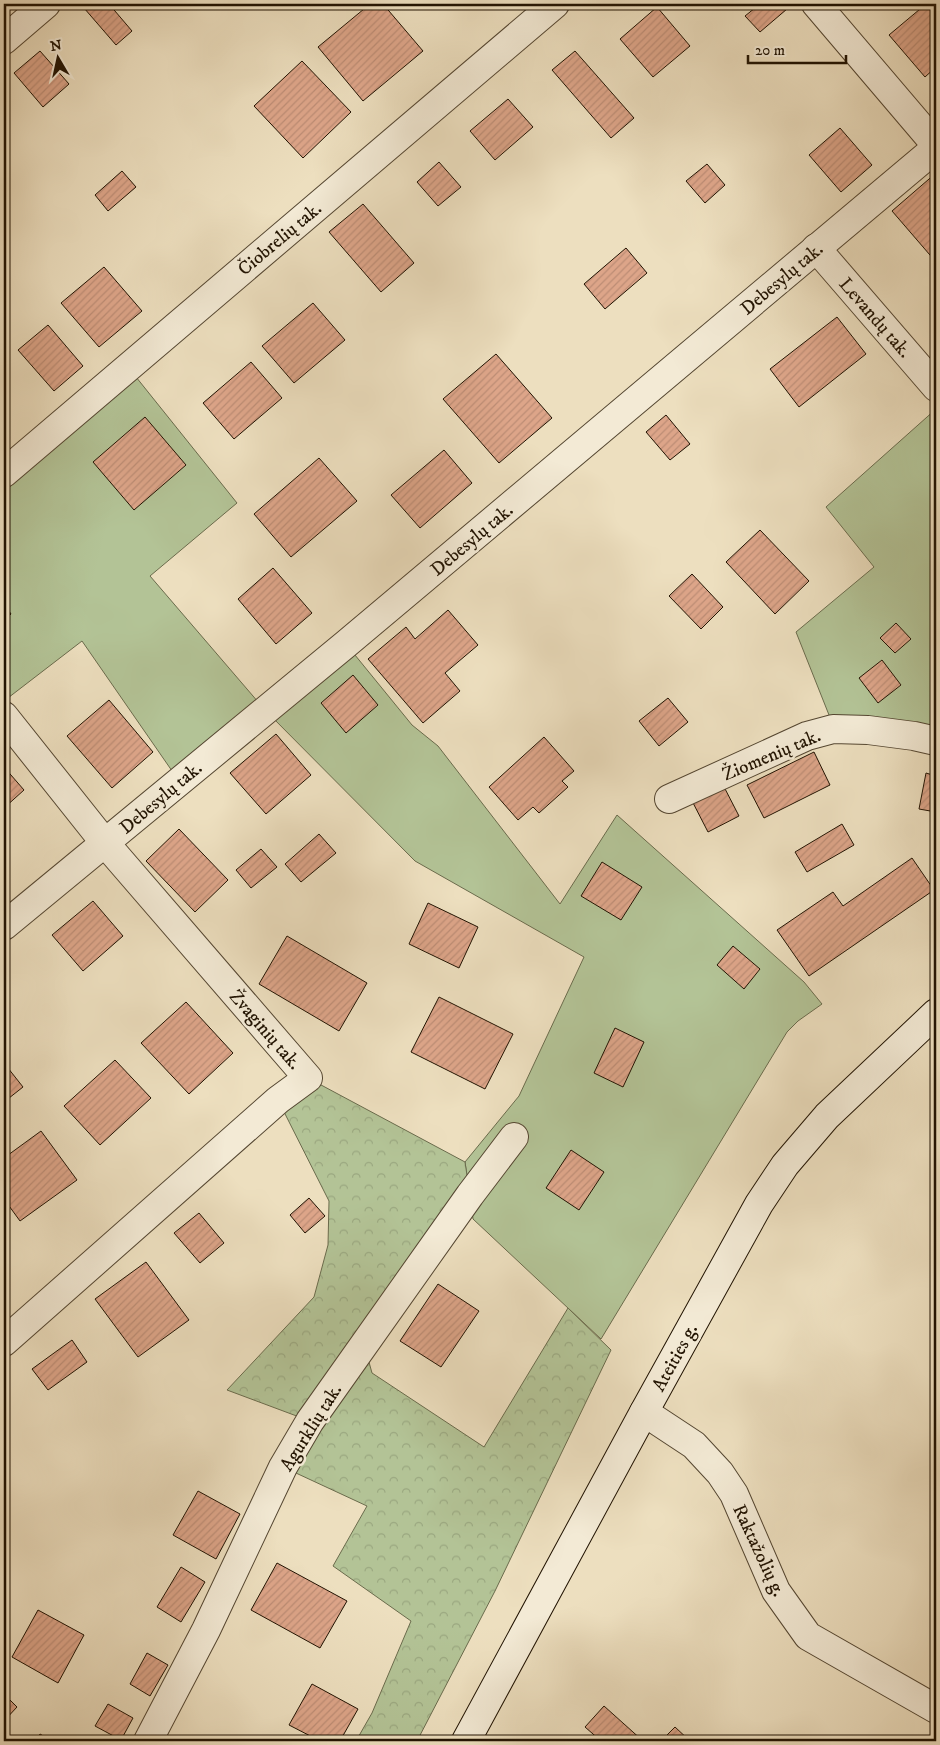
<svg xmlns="http://www.w3.org/2000/svg" width="940" height="1745" font-family="'IM FELL DW Pica',serif">
<style>
.green{fill:#b3c396;stroke:#6a6b4c}
.forest{fill:url(#forest-crowns);stroke:#6a6b4c}
.building{fill:url(#building-hatch);stroke:#211302}
.lines{fill:none;stroke-linecap:round;stroke-linejoin:round}
.street-casing{stroke:#544631;stroke-width:30}
.secondary-casing{stroke:#211302;stroke-width:30}
.street{stroke:#f3ead5;stroke-width:28}
.secondary{stroke:#f3ead5;stroke-width:28}
.labels{text-anchor:middle;stroke-width:5;stroke-linejoin:round;paint-order:stroke}
.street-label{font-size:19px;fill:#211302;stroke:#f3ead5}
</style>
<defs>
<pattern id="forest-crowns" width="20" height="18" patternUnits="userSpaceOnUse" patternTransform="scale(1.25)"><rect width="20" height="18" fill="#b3c396"/><path d="M2 6a3 3 0 1 1 6 0M12 15a3 3 0 1 1 6 0" fill="none" stroke="#9aa780"/></pattern>
<pattern id="building-hatch" width="6" height="6" patternUnits="userSpaceOnUse" patternTransform="scale(1.25)"><rect width="6" height="6" fill="#dda589"/><path d="M-1 1l2-2M0 6l6-6M5 7l2-2" fill="none" stroke="#bd8d75"/></pattern>
</defs>
<rect width="100%" height="100%" fill="#eddfbf"/>
<filter id="stains"><feTurbulence type="fractalNoise" baseFrequency=".004" numOctaves="4"/><feColorMatrix values="0 0 0 0 .2 0 0 0 0 .09 0 0 0 0 .02 0 0 0 .5 -.17"/></filter>
<radialGradient id="worn" r=".72"><stop offset=".6" stop-color="#630" stop-opacity="0"/><stop offset="1" stop-color="#630" stop-opacity=".3"/></radialGradient>
<g class="green">
<polygon points="128,367 237,503 150,576 265,710 346,644 412,725 438,746 560,904 617,815 804,982 822,1004 798,1021 787,1032 601,1339 473,1219 465,1162 519,1096 584,957 415,861 265,710 179,781 82,641 4,701 4,473"/>
<polygon points="936,409 936,730 831,720 796,632 874,567 826,507"/>
</g>
<polygon class="forest" points="308,1078 465,1162 470,1195 364,1344 372,1373 484,1447 568,1308 611,1350 495,1591 417,1741 356,1741 372,1713 411,1621 333,1566 367,1506 283,1467 310,1421 227,1390 314,1297 328,1245 329,1201 278,1100"/>
<g class="building">
<polygon points="88,4 109,4 132,31 116,45 84,8"/>
<polygon points="370,4 383,4 423,51 363,101 318,47"/>
<polygon points="760,4 783,4 787,9 760,32 745,16"/>
<polygon points="926,4 936,4 936,67 925,77 889,35"/>
<polygon points="657,7 690,46 653,77 620,39"/>
<polygon points="40,51 69,84 43,107 14,73"/>
<polygon points="575,51 634,118 611,138 552,70"/>
<polygon points="302,61 351,112 303,158 254,106"/>
<polygon points="508,99 533,127 495,160 470,131"/>
<polygon points="840,128 872,165 841,192 809,155"/>
<polygon points="439,162 461,187 438,206 417,182"/>
<polygon points="707,164 725,185 705,203 686,181"/>
<polygon points="122,171 136,187 108,211 95,195"/>
<polygon points="936,173 936,262 892,211"/>
<polygon points="363,204 414,263 381,292 329,232"/>
<polygon points="626,248 647,273 605,309 584,284"/>
<polygon points="104,267 142,311 99,347 61,303"/>
<polygon points="313,303 345,340 294,383 262,346"/>
<polygon points="837,317 866,354 799,407 770,369"/>
<polygon points="48,325 83,366 54,391 18,350"/>
<polygon points="496,354 552,418 499,463 443,399"/>
<polygon points="251,362 282,398 234,439 203,403"/>
<polygon points="666,415 690,444 670,460 646,432"/>
<polygon points="145,417 186,465 134,510 93,462"/>
<polygon points="444,450 472,483 420,528 391,495"/>
<polygon points="319,458 357,501 291,557 254,514"/>
<polygon points="760,530 809,581 775,614 726,562"/>
<polygon points="273,568 312,613 276,644 238,599"/>
<polygon points="692,574 723,607 701,629 669,596"/>
<polygon points="4,604 11,614 4,620"/>
<polygon points="448,610 478,645 445,673 460,691 423,723 368,659 406,627 415,639"/>
<polygon points="896,623 911,639 895,653 880,638"/>
<polygon points="882,660 901,685 878,703 859,678"/>
<polygon points="353,675 378,705 346,733 321,703"/>
<polygon points="668,698 688,722 659,746 639,721"/>
<polygon points="109,700 153,752 112,788 67,736"/>
<polygon points="276,734 311,775 266,814 230,773"/>
<polygon points="544,737 574,771 562,781 568,787 539,813 533,807 518,820 489,787"/>
<polygon points="814,752 830,785 764,818 747,785"/>
<polygon points="4,767 24,790 4,808"/>
<polygon points="926,773 936,776 936,812 919,809"/>
<polygon points="721,781 739,816 708,832 690,797"/>
<polygon points="842,824 854,845 807,872 795,852"/>
<polygon points="179,829 228,880 195,912 146,861"/>
<polygon points="319,834 336,853 301,882 285,864"/>
<polygon points="261,849 277,867 251,888 236,870"/>
<polygon points="912,858 934,890 809,976 777,930 833,892 843,906"/>
<polygon points="602,862 642,887 621,920 581,896"/>
<polygon points="93,901 123,936 83,971 52,935"/>
<polygon points="428,903 478,927 459,968 409,944"/>
<polygon points="287,936 367,983 339,1031 259,984"/>
<polygon points="733,946 760,969 744,989 717,965"/>
<polygon points="439,997 513,1034 485,1089 411,1052"/>
<polygon points="186,1002 233,1053 189,1094 141,1043"/>
<polygon points="615,1028 644,1042 623,1087 594,1073"/>
<polygon points="115,1060 151,1098 100,1145 64,1106"/>
<polygon points="4,1063 23,1087 4,1102"/>
<polygon points="41,1131 77,1180 20,1221 4,1199 4,1158"/>
<polygon points="571,1150 604,1172 579,1210 546,1188"/>
<polygon points="309,1198 325,1216 305,1233 290,1215"/>
<polygon points="199,1213 224,1243 200,1263 174,1233"/>
<polygon points="146,1262 189,1320 138,1357 95,1299"/>
<polygon points="438,1284 479,1311 441,1367 400,1341"/>
<polygon points="72,1340 87,1362 48,1390 32,1369"/>
<polygon points="198,1491 240,1514 216,1559 173,1535"/>
<polygon points="277,1563 347,1601 320,1648 251,1610"/>
<polygon points="181,1567 205,1582 181,1622 157,1607"/>
<polygon points="38,1610 84,1635 58,1683 12,1657"/>
<polygon points="147,1653 168,1665 150,1696 130,1684"/>
<polygon points="312,1684 358,1709 340,1741 320,1741 289,1725"/>
<polygon points="4,1694 17,1707 4,1721"/>
<polygon points="108,1704 133,1718 121,1740 95,1726"/>
<polygon points="604,1706 643,1741 601,1741 585,1727"/>
<polygon points="675,1727 690,1741 661,1741"/>
<polygon points="40,1734 52,1741 35,1741"/>
</g>
<g class="lines">
<g class="street-casing">
<g id="street">
<polyline points="816,4 936,145"/>
<polyline points="4,40 46,4"/>
<polyline points="816,248 936,387"/>
<polyline points="4,473 555,4"/>
<polyline points="4,716 105,843 308,1078 278,1100 4,1342"/>
<polyline points="669,799 807,736 833,729 868,730 914,736 936,741"/>
<polyline points="4,926 346,644 936,148"/>
<polyline points="644,1412 694,1445 720,1473 734,1494 776,1591 808,1636 936,1709"/>
<polyline points="148,1741 206,1630 283,1467 310,1421 470,1195 514,1137"/>
</g>
</g>
<g class="secondary-casing">
<polyline id="secondary" points="466,1741 644,1412 759,1204 785,1165 827,1116 936,1013"/>
</g>
<use href="#street" class="street"/>
<use href="#secondary" class="secondary"/>
</g>
<g class="labels">
<g class="street-label">
<text transform="translate(279 238) rotate(-40)" y="7">Čiobrelių tak.</text>
<text transform="translate(781 278) rotate(-40)" y="7">Debesylų tak.</text>
<text transform="translate(876 317) rotate(49)" y="7">Levandų tak.</text>
<text transform="translate(471 539) rotate(-40)" y="7">Debesylų tak.</text>
<text transform="translate(771 754) rotate(-23)" y="7">Žiomenių tak.</text>
<text transform="translate(160 797) rotate(-40)" y="7">Debesylų tak.</text>
<text transform="translate(266 1029) rotate(49)" y="7">Žvaginių tak.</text>
<text transform="translate(674 1357) rotate(-61)" y="7">Ateities g.</text>
<text transform="translate(310 1427) rotate(-58)" y="7">Agurklių tak.</text>
<text transform="translate(760 1550) rotate(65)" y="7">Raktažolių g.</text>
</g>
</g>
<rect width="940" height="1745" fill="none" stroke="#eddfbf" stroke-width="20"/>
<rect x="5" y="5" width="930" height="1735" fill="none" stroke="#211302" stroke-width="2.5"/>
<rect x="10" y="10" width="920" height="1725" fill="none" stroke="#211302"/>
<g transform="translate(58 58) rotate(351)" stroke="#f3ead5" stroke-width="4" paint-order="stroke">
<path d="M0-4L9 19L0 12L-9 19Z" fill="#211302"/>
<text y="-8" font-size="14" font-weight="bold" text-anchor="middle" fill="#211302">N</text>
</g>
<path d="M748 55v8h98v-8" fill="none" stroke="#211302" stroke-width="2.5"/>
<text x="755" y="55" font-size="15" fill="#211302" stroke="#f3ead5" stroke-width="4" paint-order="stroke">20 m</text>
<rect width="100%" height="100%" filter="url(#stains)"/>
<rect width="100%" height="100%" fill="url(#worn)"/>
</svg>
